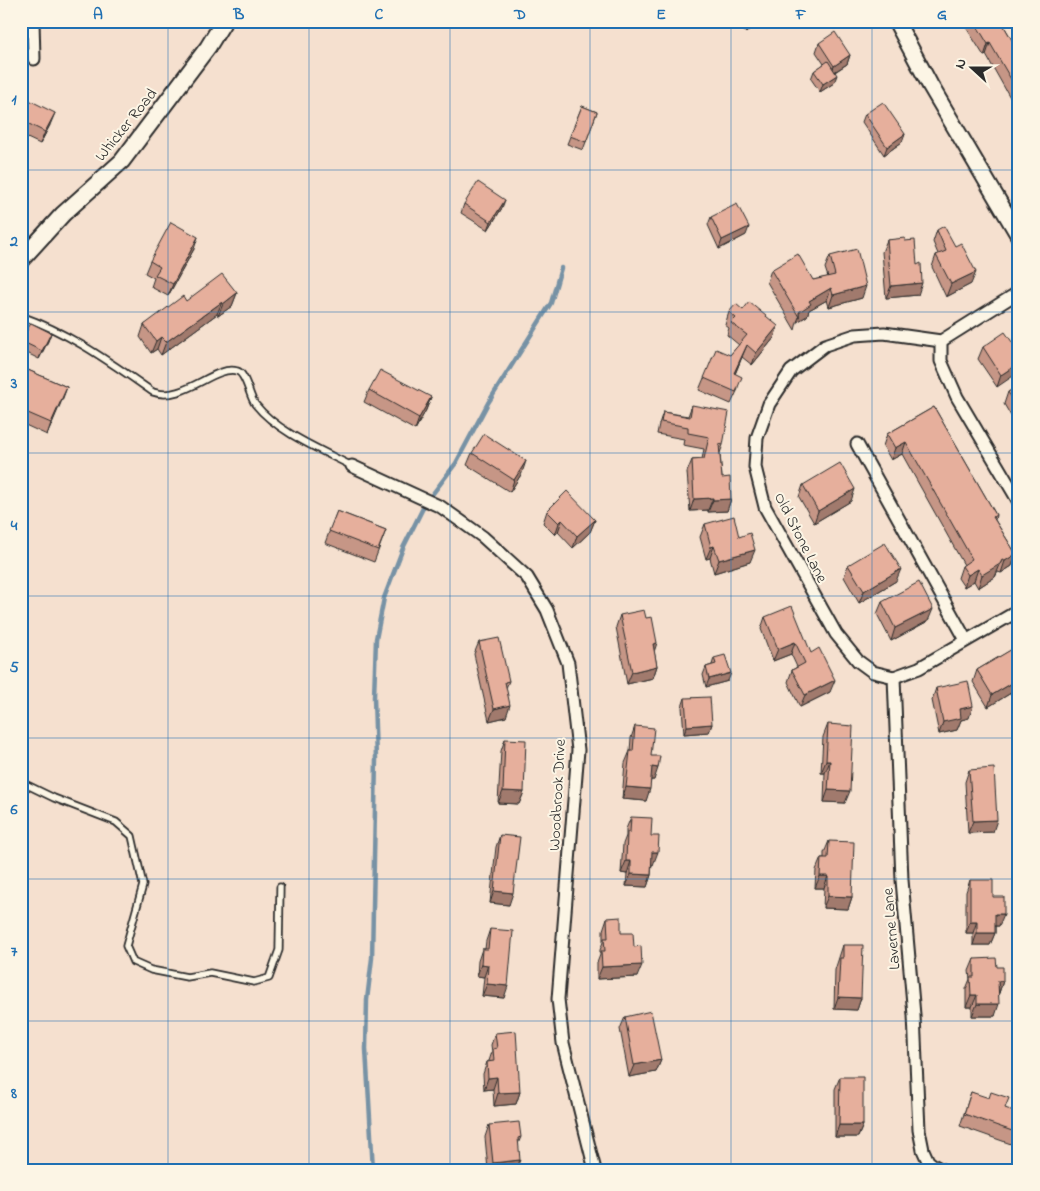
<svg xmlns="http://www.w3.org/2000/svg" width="1040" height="1191" font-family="'Indie Flower',sans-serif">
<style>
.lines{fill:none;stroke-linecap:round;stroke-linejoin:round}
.stream{stroke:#7792a5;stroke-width:4.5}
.lane-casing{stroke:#2b2b2b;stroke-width:9}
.street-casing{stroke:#2b2b2b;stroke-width:15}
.secondary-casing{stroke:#2b2b2b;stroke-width:19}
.lane{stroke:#fcf5e5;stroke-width:5.5}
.street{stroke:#fcf5e5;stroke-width:11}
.secondary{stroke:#fcf5e5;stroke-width:15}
.wall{fill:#c69686;stroke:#2b2b2b}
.shaded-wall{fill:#a17a6d;stroke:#2b2b2b}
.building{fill:#e6af9c;stroke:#2b2b2b}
.grid{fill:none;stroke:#1f6fb2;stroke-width:1;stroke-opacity:0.55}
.labels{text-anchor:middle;stroke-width:4;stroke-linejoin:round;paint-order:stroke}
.street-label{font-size:16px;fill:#2b2b2b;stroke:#fcf5e5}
.neatline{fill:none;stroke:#1f6fb2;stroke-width:2}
.grid-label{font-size:16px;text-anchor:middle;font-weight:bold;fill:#1f6fb2}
</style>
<rect width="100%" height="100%" fill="#f5e0cf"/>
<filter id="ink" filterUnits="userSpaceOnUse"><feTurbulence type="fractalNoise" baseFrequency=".02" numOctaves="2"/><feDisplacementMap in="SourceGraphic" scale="10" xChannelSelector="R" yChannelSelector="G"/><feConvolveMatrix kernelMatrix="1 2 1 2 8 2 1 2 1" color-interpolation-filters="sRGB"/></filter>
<g filter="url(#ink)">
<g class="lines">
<polyline class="stream" points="373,1170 366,1049 367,1000 372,958 376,759 374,697 376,639 384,598 403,548 425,504 456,463 488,403 551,303 561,268"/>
<g class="lane-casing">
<g id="lane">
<path d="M 21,316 C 70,333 111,363 153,392 C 183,403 214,365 237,371 C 246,373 249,396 255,404 C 277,432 321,450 352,466"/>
<polyline points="21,782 54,798 116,822 132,836 143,885 126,946 133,962 151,970 187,977 210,973 254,982 269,978 279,950 280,887"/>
</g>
</g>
<g class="street-casing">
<g id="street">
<polyline points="33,21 34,59"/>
<polyline points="1019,292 941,341 884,333 855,335 825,345 791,371 769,404 757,438 755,467 765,507 836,634 858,661 873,672 894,677 919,668 1011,615 1019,608"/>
<polyline points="941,341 941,361 957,397 1019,502"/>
<polyline points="857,444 966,640"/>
<polyline points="352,466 441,507 483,537 527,577 547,610 568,663 578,750 558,999 563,1043 595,1170"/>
<polyline points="894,677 902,880 914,1015 919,1130 923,1150 928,1161 933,1165 942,1170"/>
</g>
</g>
<g class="secondary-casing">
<g id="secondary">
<polyline points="896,21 930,85 1019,236"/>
<polyline points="21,260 63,214 122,161 208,47 224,21"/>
</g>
</g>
<use href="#lane" class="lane"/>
<use href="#street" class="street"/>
<use href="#secondary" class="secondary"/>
</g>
<g class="wall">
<polygon points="737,21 757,21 746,33 736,23"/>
<polygon points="962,21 1001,21 1019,52 1019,106 1016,108 986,55 984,56"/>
<polygon points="819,43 850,55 847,64 835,72 834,83 820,92 811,79 814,71 824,64 816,52"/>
<polygon points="21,96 50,125 40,144 21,135"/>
<polygon points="582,106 597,112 583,150 567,144"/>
<polygon points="865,114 905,134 902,142 884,155 862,122"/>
<polygon points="464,204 502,208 488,230 461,213"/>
<polygon points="711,217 746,235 719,249 708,225"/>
<polygon points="937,230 955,246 971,284 946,297 932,267 936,255 938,254 933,242"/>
<polygon points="887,240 905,241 918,295 886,298 882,252"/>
<polygon points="194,249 168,296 151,287 154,278 145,273 150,261"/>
<polygon points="830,256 862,298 829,307 827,300 809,310 807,316 797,322 795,330 767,282 771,270 813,280 828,277 825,268"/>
<polygon points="237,293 232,306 218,316 217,314 161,355 157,349 151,353 140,337 144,325 186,301"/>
<polygon points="729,312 774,338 752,365 742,357 735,374 738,389 731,404 699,390 704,378 730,355 739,345 727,335 729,328 725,325"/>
<polygon points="51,333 48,341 39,359 21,350 21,340"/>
<polygon points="983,347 1017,349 997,387 978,359"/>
<polygon points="21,367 67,387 47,435 21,423"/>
<polygon points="1019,386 1019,412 1011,416 1004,404 1008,392"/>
<polygon points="369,390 431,397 426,410 415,430 364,402"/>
<polygon points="692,405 723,445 720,453 722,478 731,499 727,511 708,512 708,510 690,511 687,472 692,460 702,459 704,449 683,445 684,439 657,434 659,424 663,412 688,416"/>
<polygon points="934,407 996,515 995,520 1016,554 1012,566 1001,573 998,572 995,577 978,588 974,581 964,587 958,578 962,566 964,565 902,454 891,460 883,446 887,434"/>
<polygon points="472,453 522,473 510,492 467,465"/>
<polygon points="803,485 851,501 814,523 799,497"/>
<polygon points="337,511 386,530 374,562 325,543"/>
<polygon points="547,511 595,520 590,532 573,548 558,532 555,535 543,523"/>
<polygon points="705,524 739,537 750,562 714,573 710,558 706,559 700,537"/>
<polygon points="848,565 896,581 859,603 844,577"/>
<polygon points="882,602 928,621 891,641 877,614"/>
<polygon points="620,615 654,651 657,666 653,678 627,684 616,627"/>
<polygon points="765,617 811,653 830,692 800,707 788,682 792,670 797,667 791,654 773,661 761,629"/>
<polygon points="479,642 509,681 506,688 506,717 489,721 474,654"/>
<polygon points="1019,643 1019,688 988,707 973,682 977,670 1018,646"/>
<polygon points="714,658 728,681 706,687 703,675 706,667 712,665"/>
<polygon points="936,688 969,718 961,720 957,730 939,734 932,700"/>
<polygon points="685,698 712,724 709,732 684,734 682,707"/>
<polygon points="828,724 845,803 824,802 825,773 821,773 823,737"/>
<polygon points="635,726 651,756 654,780 651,780 646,801 622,799 625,763 630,751 631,738"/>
<polygon points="505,739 524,792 519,804 498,803 501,751"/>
<polygon points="969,770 993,832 968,833 965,782"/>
<polygon points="631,817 651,836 653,865 652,864 651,875 647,887 626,886 627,874 621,873 623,844 626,836 626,829"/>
<polygon points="500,835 509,905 490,903 496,847"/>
<polygon points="829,841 852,897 848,909 823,908 824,888 815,888 816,870 821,858 824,858 824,853"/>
<polygon points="970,880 993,897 999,926 995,926 995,933 990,945 973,945 973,933 966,933 966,892"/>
<polygon points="607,918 634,947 637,977 597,979 597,963 600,955 600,950 603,942 603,930"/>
<polygon points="490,929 504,998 482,996 484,977 477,976 478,961 482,949 485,949 486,941"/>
<polygon points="843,945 861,998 857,1010 834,1009 835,970"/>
<polygon points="974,959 997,967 1003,981 999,993 995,1016 972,1016 972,1007 966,1007 966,989 970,979 969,971"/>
<polygon points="625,1017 661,1060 656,1072 629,1077 620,1029"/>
<polygon points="495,1033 520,1092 516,1104 494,1106 493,1089 484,1090 483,1074 487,1062 489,1061 492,1052 491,1045"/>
<polygon points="840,1077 863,1125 858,1137 835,1137 835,1089"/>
<polygon points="971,1092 1005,1108 1019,1121 1011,1144 960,1126"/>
<polygon points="489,1125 521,1137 518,1144 516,1170 488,1170 485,1137"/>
</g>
<g class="shaded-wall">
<polygon points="755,21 757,21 746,33 747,29"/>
<polygon points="990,43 986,55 984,56 988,44"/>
<polygon points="850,55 847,64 831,74 834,66"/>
<polygon points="837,75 834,83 820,92 823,84"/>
<polygon points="1019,100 1019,106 1016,108"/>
<polygon points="55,113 50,125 40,144 45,132"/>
<polygon points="905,134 902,142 884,155 887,147"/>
<polygon points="505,200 502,208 488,230 491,222"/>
<polygon points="749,227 746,235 719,249 722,240"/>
<polygon points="198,237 194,249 168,296 173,284"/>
<polygon points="976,272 971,284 946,297 951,284"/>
<polygon points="922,283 918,295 886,298 891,286"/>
<polygon points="866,286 862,298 829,307 833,295"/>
<polygon points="831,288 827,300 809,310 807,316 797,322 799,317 799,312 809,301"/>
<polygon points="237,293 232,306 218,316 223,304"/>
<polygon points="222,302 217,314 161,355 166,342"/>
<polygon points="778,326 774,338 752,365 756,353"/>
<polygon points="51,333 48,341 39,359 42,351"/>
<polygon points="161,337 157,349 151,353 156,341"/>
<polygon points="747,345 742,357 730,386 734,373"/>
<polygon points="1019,363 1019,372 997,387 1001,375"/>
<polygon points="67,387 63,398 47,435 51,423"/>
<polygon points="431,397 426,410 415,430 419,418"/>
<polygon points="1019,403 1019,412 1011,416 1016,404"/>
<polygon points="906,442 902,454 891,460 895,448"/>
<polygon points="526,461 522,473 510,492 514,480"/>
<polygon points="855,489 851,501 814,523 818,511"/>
<polygon points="713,498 708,510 690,511 694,499"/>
<polygon points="731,499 727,511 708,512 713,500"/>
<polygon points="562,520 558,532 555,535 559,523"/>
<polygon points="595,520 590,532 573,548 577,536"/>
<polygon points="714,546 710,558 706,559 711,547"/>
<polygon points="755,550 750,562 714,573 719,560"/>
<polygon points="1016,554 1012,566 1001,573 1005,561"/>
<polygon points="1002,560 995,577 978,588 982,575"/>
<polygon points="901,569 896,581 859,603 864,591"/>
<polygon points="978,569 974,581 964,587 968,575"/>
<polygon points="933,609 928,621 891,641 895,628"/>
<polygon points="795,642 791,654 773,661 778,649"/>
<polygon points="657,643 653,655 653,644"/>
<polygon points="657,666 653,678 627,684 632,672"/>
<polygon points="731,673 728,681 706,687 709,679"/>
<polygon points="1019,679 1019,688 988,707 992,695"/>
<polygon points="835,680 830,692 800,707 805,695"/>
<polygon points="510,705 506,717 489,721 494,709"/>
<polygon points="973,706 969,718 961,720 957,730 939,734 943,722 960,709"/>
<polygon points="712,724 709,732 684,734 687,726"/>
<polygon points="826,761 830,761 825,773 821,773"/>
<polygon points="652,767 658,768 654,780 648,780"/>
<polygon points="626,787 650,789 646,801 622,799"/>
<polygon points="828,790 850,791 845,803 824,802"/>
<polygon points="503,791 524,792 519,804 498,803"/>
<polygon points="997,820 993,832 968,833 973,821"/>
<polygon points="652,852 658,852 653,865 648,864"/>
<polygon points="626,861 631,861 627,874 621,873"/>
<polygon points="631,874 651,875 647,887 626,886"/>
<polygon points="820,876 828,876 824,888 815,888"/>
<polygon points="494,891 513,893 509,905 490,903"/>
<polygon points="828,896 852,897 848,909 823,908"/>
<polygon points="995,914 1004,914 999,926 990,926"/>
<polygon points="970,921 977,921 973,933 966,933"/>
<polygon points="977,933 995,933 990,945 973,945"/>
<polygon points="481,964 488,965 484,977 477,976"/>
<polygon points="642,965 637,977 597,979 602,967"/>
<polygon points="998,981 1003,981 999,993"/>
<polygon points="487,984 508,986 504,998 482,996"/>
<polygon points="971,995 977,995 972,1007 966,1007"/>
<polygon points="838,997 861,998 857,1010 834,1009"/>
<polygon points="977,1004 999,1004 995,1016 972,1016"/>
<polygon points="661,1060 656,1072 629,1077 634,1065"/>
<polygon points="497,1077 493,1089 484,1090 488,1078"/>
<polygon points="520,1092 516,1104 494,1106 498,1093"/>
<polygon points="839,1125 863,1125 858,1137 835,1137"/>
<polygon points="520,1160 516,1170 490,1170 493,1163"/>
</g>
<g class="building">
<polygon points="740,21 755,21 747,29"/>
<polygon points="974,21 1001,21 1019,52 1019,93 990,43 988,44"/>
<polygon points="835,32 850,55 834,66 819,43"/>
<polygon points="828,61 837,75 823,84 814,71"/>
<polygon points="21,96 55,113 45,132 21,120"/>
<polygon points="883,102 905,134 887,147 865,114"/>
<polygon points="582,106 597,112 586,142 570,136"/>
<polygon points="478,182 505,200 491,222 464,204"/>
<polygon points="737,204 749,227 722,240 711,217"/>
<polygon points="171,222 198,237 173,284 155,275 160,267 150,261"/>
<polygon points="944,226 955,246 961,243 976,272 951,284 936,255 946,251 937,230"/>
<polygon points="905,238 905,241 915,240 917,265 921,263 922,283 891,286 887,240"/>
<polygon points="857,249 866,286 833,295 831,288 809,301 811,304 799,312 799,317 771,270 798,254 813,280 835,275 830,256"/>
<polygon points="222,274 237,293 223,304 222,302 166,342 161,337 156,341 144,325 183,296 186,301"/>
<polygon points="749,302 778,326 756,353 747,345 734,373 742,377 736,392 704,378 716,349 730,355 747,335 731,323 736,318 729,312 736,304 743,310"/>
<polygon points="31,323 51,333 42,351 21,341"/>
<polygon points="1005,332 1017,349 1019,347 1019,363 1001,375 983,347"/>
<polygon points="21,367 67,387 51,423 21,410 21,391 24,385 21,383"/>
<polygon points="380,370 431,397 419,418 369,390"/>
<polygon points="1019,386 1019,403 1016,404 1008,392"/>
<polygon points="692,405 729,412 723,445 719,444 722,478 730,477 731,499 713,500 713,498 694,499 692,460 704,459 709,437 688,433 688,427 661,422 663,412 690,417"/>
<polygon points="934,407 996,515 993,517 1016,554 1005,561 1002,560 1000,564 982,575 978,569 968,575 962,566 972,559 906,442 895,448 887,434"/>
<polygon points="484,434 526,461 514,480 472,453"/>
<polygon points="840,463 855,489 818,511 803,485"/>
<polygon points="567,491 595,520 577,536 562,520 559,523 547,511"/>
<polygon points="337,511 386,530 378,550 329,531"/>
<polygon points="734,516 739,537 750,533 755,550 719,560 714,546 711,547 705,524"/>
<polygon points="885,543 901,569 864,591 848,565"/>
<polygon points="919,582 933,609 895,628 882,602"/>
<polygon points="792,606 811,653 819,648 835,680 805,695 792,670 805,663 795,642 778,649 765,617"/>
<polygon points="644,610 646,618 652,617 657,643 653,644 657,666 632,672 620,615"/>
<polygon points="499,638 509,681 505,682 510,705 494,709 479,642"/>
<polygon points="1019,645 1019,679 992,695 977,670"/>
<polygon points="725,655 731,673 709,679 706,667 716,664 714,658"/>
<polygon points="968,681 973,706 960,709 961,718 943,722 936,688"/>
<polygon points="710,697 712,724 687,726 685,698"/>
<polygon points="828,724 853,726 850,791 828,790 830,761 826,761"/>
<polygon points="635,726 654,728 651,756 660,756 658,768 652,767 650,789 626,787 630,751 633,751"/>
<polygon points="505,739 526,740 524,792 503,791"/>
<polygon points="994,768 997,820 973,821 969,770"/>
<polygon points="631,817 652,818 651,836 659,836 658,852 652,852 651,875 631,874 631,861 626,861 627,832 630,832"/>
<polygon points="500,835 520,837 513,893 494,891"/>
<polygon points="829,841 854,842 852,897 828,896 828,876 820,876 821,858 828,858"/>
<polygon points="970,880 993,880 993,897 1004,897 1004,914 995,914 995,933 977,933 977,921 970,921"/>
<polygon points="621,917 621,933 633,933 634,947 641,946 642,965 602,967 601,951 605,951 604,938 608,938 607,918"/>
<polygon points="490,929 513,931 508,986 487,984 488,965 481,964 482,949 488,949"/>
<polygon points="843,945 863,945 861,998 838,997 840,958 843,958"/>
<polygon points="996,958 997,967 1003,967 1003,981 998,981 999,1004 977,1004 977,995 971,995 970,977 974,977 974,959"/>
<polygon points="651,1011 661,1060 634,1065 625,1017"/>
<polygon points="516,1031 520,1092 498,1093 497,1077 488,1078 487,1062 494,1061 493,1049 497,1048 495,1033"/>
<polygon points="840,1077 863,1077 863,1125 839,1125"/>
<polygon points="971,1092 989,1098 991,1092 1009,1098 1005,1108 1019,1113 1019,1121 1015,1132 964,1114"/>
<polygon points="519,1122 521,1137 518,1138 520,1160 493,1163 489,1125"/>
<polygon points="853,1166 854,1170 847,1170"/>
</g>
</g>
<path class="grid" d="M 168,21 L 168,1170M 309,21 L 309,1170M 450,21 L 450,1170M 590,21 L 590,1170M 731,21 L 731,1170M 872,21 L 872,1170M 21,170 L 1019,170M 21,312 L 1019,312M 21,453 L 1019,453M 21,596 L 1019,596M 21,738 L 1019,738M 21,879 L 1019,879M 21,1021 L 1019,1021"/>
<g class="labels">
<g class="street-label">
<text transform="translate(125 124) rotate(-51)" y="6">Whicker Road</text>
<text transform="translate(802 537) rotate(63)" y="6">Old Stone Lane</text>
<text transform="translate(556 795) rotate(-87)" y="6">Woodbrook Drive</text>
<text transform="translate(890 929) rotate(-95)" y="6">Laverne Lane</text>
</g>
</g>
<rect width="1040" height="1191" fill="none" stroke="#fcf5e5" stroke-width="55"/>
<g transform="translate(972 68) rotate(291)" stroke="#fcf5e5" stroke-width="4" paint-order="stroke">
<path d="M0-4L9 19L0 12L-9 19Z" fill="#2b2b2b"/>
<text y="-8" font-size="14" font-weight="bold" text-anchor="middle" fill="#2b2b2b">N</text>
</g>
<rect x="28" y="28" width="984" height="1136" class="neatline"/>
<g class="grid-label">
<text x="98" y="19">A</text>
<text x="239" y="19">B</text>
<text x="379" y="19">C</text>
<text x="520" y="19">D</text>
<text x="661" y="19">E</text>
<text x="801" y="19">F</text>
<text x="942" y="19">G</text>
<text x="14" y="104">1</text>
<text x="14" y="246">2</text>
<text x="14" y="388">3</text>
<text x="14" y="530">4</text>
<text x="14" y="672">5</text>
<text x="14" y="814">6</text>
<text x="14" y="956">7</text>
<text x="14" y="1098">8</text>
</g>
</svg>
